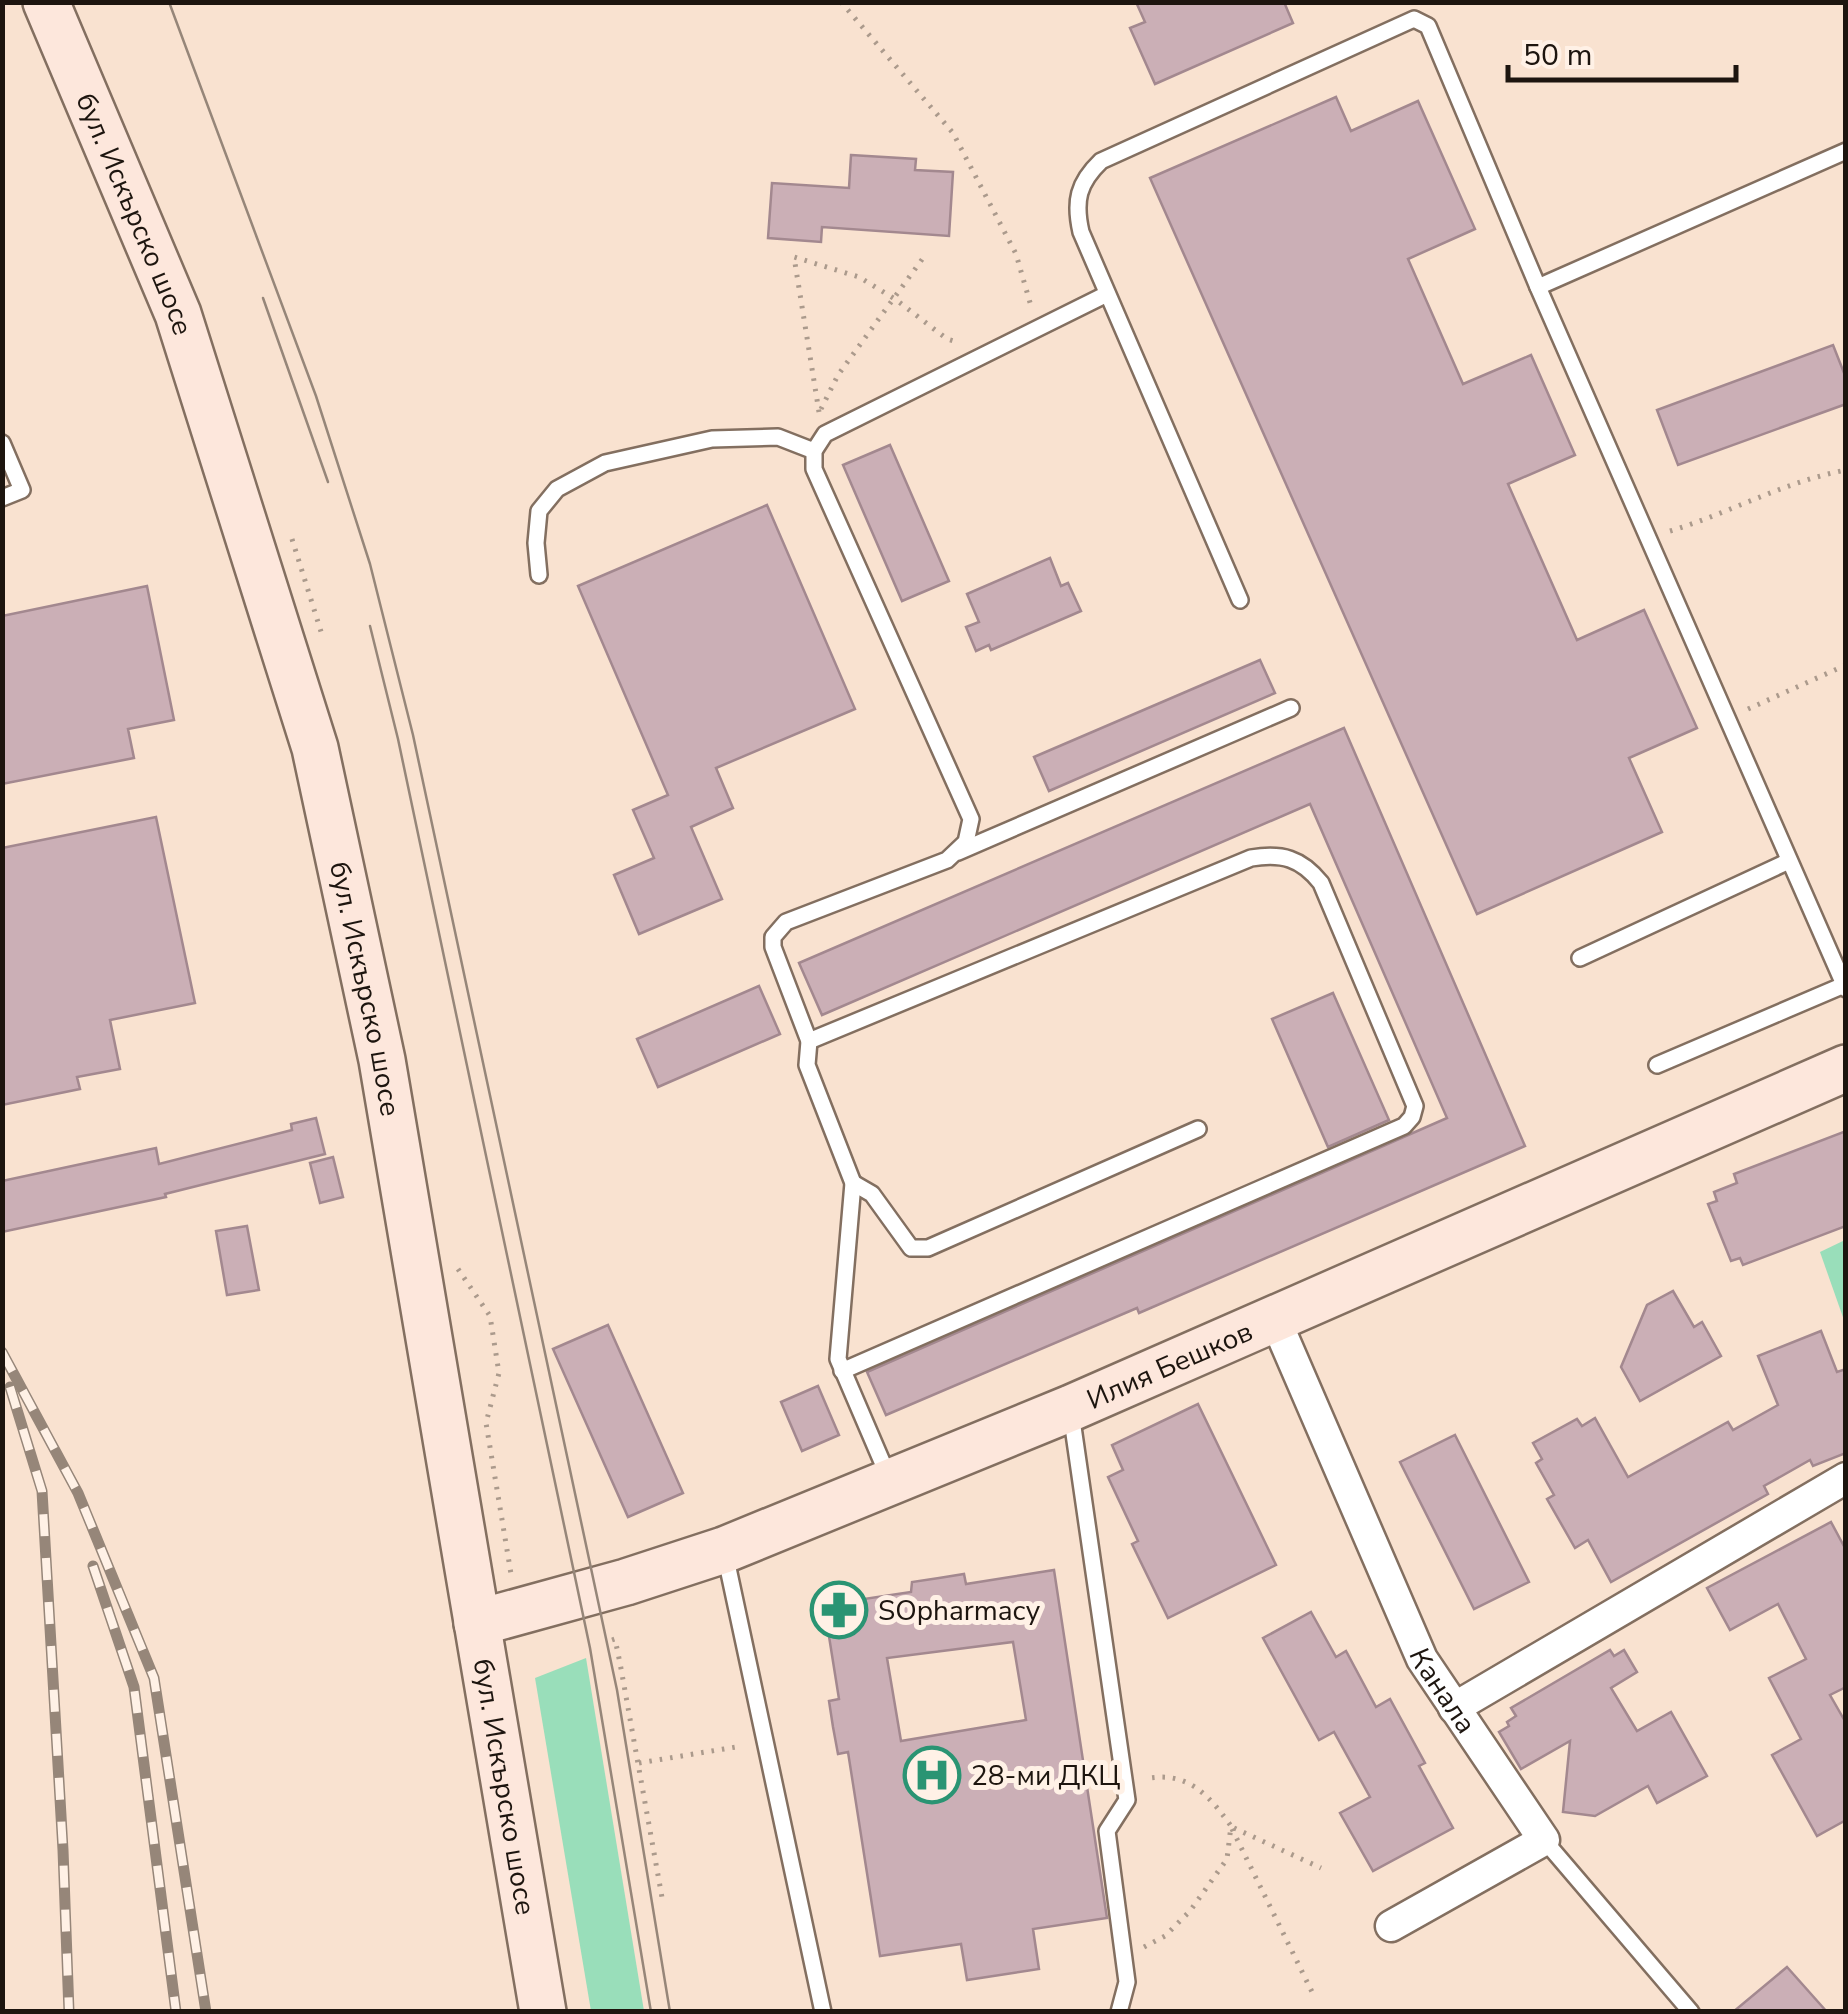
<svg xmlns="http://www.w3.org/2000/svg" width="1848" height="2014" font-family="'Nunito Sans',sans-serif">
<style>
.green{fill:#99deba}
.building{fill:#cbafb6;stroke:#a3888f;stroke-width:2.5;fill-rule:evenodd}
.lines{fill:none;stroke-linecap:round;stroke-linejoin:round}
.lane-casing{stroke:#836f60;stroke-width:20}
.street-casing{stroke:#836f60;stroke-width:35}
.secondary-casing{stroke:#836f60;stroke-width:50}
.path{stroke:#ab9a8c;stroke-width:5;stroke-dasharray:2.5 8;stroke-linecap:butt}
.lane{stroke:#fff;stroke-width:15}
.street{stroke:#fff;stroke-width:30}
.secondary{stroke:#fde7dc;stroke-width:45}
.tram{stroke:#968679;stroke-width:2.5}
.rail-casing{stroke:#968679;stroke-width:11}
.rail{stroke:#fff1e6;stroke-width:8;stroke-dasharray:22;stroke-linecap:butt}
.labels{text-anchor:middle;stroke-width:10;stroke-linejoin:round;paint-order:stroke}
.street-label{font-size:28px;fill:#1d150f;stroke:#fff1e6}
.poi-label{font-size:28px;fill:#1d150f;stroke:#fff1e6;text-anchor:start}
</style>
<rect width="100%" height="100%" fill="#f9e2d0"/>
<g class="green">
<polygon points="1845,1240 1845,1323 1820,1252"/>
<polygon points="586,1658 644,2011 591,2011 535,1678"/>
</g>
<g class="building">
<polygon points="1136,2 1284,2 1293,23 1155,84 1130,28 1145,22"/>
<polygon points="1336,97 1351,131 1418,101 1475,229 1408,259 1463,384 1531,355 1575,455 1508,484 1577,640 1644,610 1697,728 1629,758 1662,832 1477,914 1150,178"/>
<polygon points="851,155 916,159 915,170 953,172 949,236 822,227 821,242 768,238 772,183 849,188"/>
<polygon points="1833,345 1846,378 1846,404 1678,465 1657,410"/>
<polygon points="890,445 949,581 902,601 843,465"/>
<polygon points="767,505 855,709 716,768 733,808 691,827 722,899 639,934 614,875 654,858 633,810 668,795 578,586"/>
<polygon points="1050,558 1061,586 1068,583 1081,611 991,650 989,645 976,651 966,627 979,622 967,594"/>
<polygon points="147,586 174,720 128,729 134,758 2,784 2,616"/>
<polygon points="1260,660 1275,693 1049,791 1034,757"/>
<polygon points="1344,728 1525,1146 1139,1313 1137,1308 886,1415 867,1372 1447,1118 1310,804 822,1015 799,963"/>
<polygon points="156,817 195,1003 110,1020 120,1069 77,1077 80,1089 2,1105 2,848"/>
<polygon points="759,986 780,1034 658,1087 637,1039"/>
<polygon points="1333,993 1389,1120 1328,1147 1272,1019"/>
<polygon points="316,1118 325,1154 165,1194 166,1197 2,1232 2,1181 156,1148 159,1164 292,1130 291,1124"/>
<polygon points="1846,1131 1846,1226 1743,1265 1740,1258 1731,1261 1708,1204 1717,1201 1714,1192 1737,1183 1734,1174"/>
<polygon points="333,1157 343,1197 320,1203 310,1163"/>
<polygon points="247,1226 259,1290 227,1295 216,1231"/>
<polygon points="1673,1291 1694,1327 1702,1322 1721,1356 1640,1401 1621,1367 1647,1305"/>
<polygon points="608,1325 683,1493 628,1517 553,1349"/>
<polygon points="1821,1331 1837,1372 1846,1369 1846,1453 1813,1466 1810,1460 1764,1486 1768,1494 1611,1582 1588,1540 1575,1548 1547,1499 1554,1495 1536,1463 1542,1459 1533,1443 1577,1419 1582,1426 1595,1418 1628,1477 1728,1422 1733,1430 1778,1405 1758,1356"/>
<polygon points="818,1386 839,1435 802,1451 781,1402"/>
<polygon points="1198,1404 1276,1565 1168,1618 1132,1544 1138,1541 1108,1477 1123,1470 1112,1445"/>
<polygon points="1455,1435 1529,1582 1474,1609 1400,1462"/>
<polygon points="1831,1522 1846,1550 1846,1687 1830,1695 1846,1723 1846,1820 1817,1836 1772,1755 1801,1739 1769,1678 1806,1659 1778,1604 1730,1630 1707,1588"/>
<path d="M 1054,1570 L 1107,1918 L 1033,1929 L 1039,1969 L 967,1980 L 961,1944 L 880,1956 L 848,1752 L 838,1754 L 833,1727 L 829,1701 L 839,1699 L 824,1605 L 911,1592 L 912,1582 L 939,1578 L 964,1574 L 966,1584 ZM 1013,1642 L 1026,1720 L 901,1741 L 887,1658 Z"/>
<polygon points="1311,1612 1336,1657 1346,1651 1376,1707 1390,1699 1425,1763 1419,1766 1453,1828 1373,1871 1340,1813 1370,1797 1334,1732 1319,1740 1263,1638"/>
<polygon points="1610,1650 1614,1656 1624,1650 1637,1672 1611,1688 1637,1731 1671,1712 1707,1776 1657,1803 1648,1786 1595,1816 1563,1812 1570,1741 1521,1769 1499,1732 1509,1726 1507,1722 1516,1716 1511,1708"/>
<polygon points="1787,1967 1827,2012 1733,2012"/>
</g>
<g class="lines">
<g class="lane-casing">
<g id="lane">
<polyline points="1538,287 1846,151"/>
<polyline points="2,443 22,490 2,498"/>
<polyline points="539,575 536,543 539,511 557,489 605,463 712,439 778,437 814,451"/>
<path d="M 1240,600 L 1081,232 C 1074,201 1078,183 1101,161 L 1414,19 L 1428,26 L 1538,287 L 1846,989"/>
<polyline points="958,852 1291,708"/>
<polyline points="1580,958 1789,861"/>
<path d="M 809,1041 L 1251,858 C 1282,853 1301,858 1321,883 L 1415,1106 L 1412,1117 L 1404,1126 L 842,1371"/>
<polyline points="1657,1065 1844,985"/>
<polyline points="853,1183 872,1194 911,1248 928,1248 1198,1129"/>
<polyline points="1071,1413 1127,1800 1107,1831 1127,1982 1119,2012"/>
<polyline points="889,1478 838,1359 853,1183 807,1065 809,1041 773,947 773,937 786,922 947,860 966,842 971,819 814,469 814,451 825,434 1107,294"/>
<polyline points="725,1554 823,2012"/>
<polyline points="1544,1840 1691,2012"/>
</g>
</g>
<g class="street-casing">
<g id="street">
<path id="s1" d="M 1275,1319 L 1422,1659 L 1544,1840 L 1391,1926"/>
<polyline points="1454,1708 1846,1478"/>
</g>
</g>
<g class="secondary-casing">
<g id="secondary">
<path id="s2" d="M 46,2 L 178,314 L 315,748 L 382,1060 L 543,2012"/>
<path id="s3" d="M 477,1623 L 626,1582 L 724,1550 L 1071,1408 L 1846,1068"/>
</g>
</g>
<g class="path">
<polyline points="841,2 953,133 1016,254 1031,306"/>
<polyline points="821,409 838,375 926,254"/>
<polyline points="819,412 794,257 859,277 895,299 947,339 957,342"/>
<path d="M 1670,531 C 1730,513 1783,482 1846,470"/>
<polyline points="292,539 323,638"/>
<polyline points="1748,709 1846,665"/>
<polyline points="458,1269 490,1316 499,1373 486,1423 511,1574"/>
<polyline points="612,1640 615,1639 620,1663 663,1903"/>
<polyline points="639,1763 742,1746"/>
<polyline points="1234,1828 1321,1868"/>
<polyline points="1232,1829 1315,1998"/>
<path d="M 1144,1947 L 1165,1936 L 1190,1911 L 1227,1859 L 1231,1826 C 1208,1794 1187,1770 1144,1779"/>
</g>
<use href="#lane" class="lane"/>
<use href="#street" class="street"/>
<use href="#secondary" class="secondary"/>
<g class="tram">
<polyline points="169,2 316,396 370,564 413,735 617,1690 670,2012"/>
<polyline points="263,298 328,482"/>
<polyline points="370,626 398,739 590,1648 651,2012"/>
</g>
<g class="rail-casing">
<g id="rail">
<polyline points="2,1352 78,1493 154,1678 206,2012"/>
<polyline points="10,1387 42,1491 63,1850 69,2012"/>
<polyline points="93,1566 134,1687 176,2012"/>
</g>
</g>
<use href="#rail" class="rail"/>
</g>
<defs>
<g id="pharmacy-ring" transform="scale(2.875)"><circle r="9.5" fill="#fff1e6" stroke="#2a9473" stroke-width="1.5"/><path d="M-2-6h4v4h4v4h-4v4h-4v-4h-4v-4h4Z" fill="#2a9473"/></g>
<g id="hospital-ring" transform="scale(2.875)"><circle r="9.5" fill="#fff1e6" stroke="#2a9473" stroke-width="1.5"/><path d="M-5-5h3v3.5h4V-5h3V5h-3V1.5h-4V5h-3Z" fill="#2a9473"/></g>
</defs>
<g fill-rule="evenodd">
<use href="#pharmacy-ring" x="839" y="1610"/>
<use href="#hospital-ring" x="932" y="1775"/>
</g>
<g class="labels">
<g class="street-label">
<text dy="10" stroke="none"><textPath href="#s2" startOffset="230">бул. Искърско шосе</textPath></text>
<text dy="10" stroke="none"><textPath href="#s2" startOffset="1040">бул. Искърско шосе</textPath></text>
<text dy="10" stroke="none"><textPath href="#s3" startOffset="740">Илия Бешков</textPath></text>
<text dy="10" stroke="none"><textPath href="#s1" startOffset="408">Канала</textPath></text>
<text dy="10" stroke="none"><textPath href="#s2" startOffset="1850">бул. Искърско шосе</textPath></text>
</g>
<g class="poi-label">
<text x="878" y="1620">SOpharmacy</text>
<text x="971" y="1785">28-ми ДКЦ</text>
</g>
</g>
<rect width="1848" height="2014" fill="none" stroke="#1d150f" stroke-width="10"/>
<path d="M1508 65v15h228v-15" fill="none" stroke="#1d150f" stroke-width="5"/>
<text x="1523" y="65" font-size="30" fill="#1d150f" stroke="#fff1e6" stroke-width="8" paint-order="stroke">50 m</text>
</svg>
